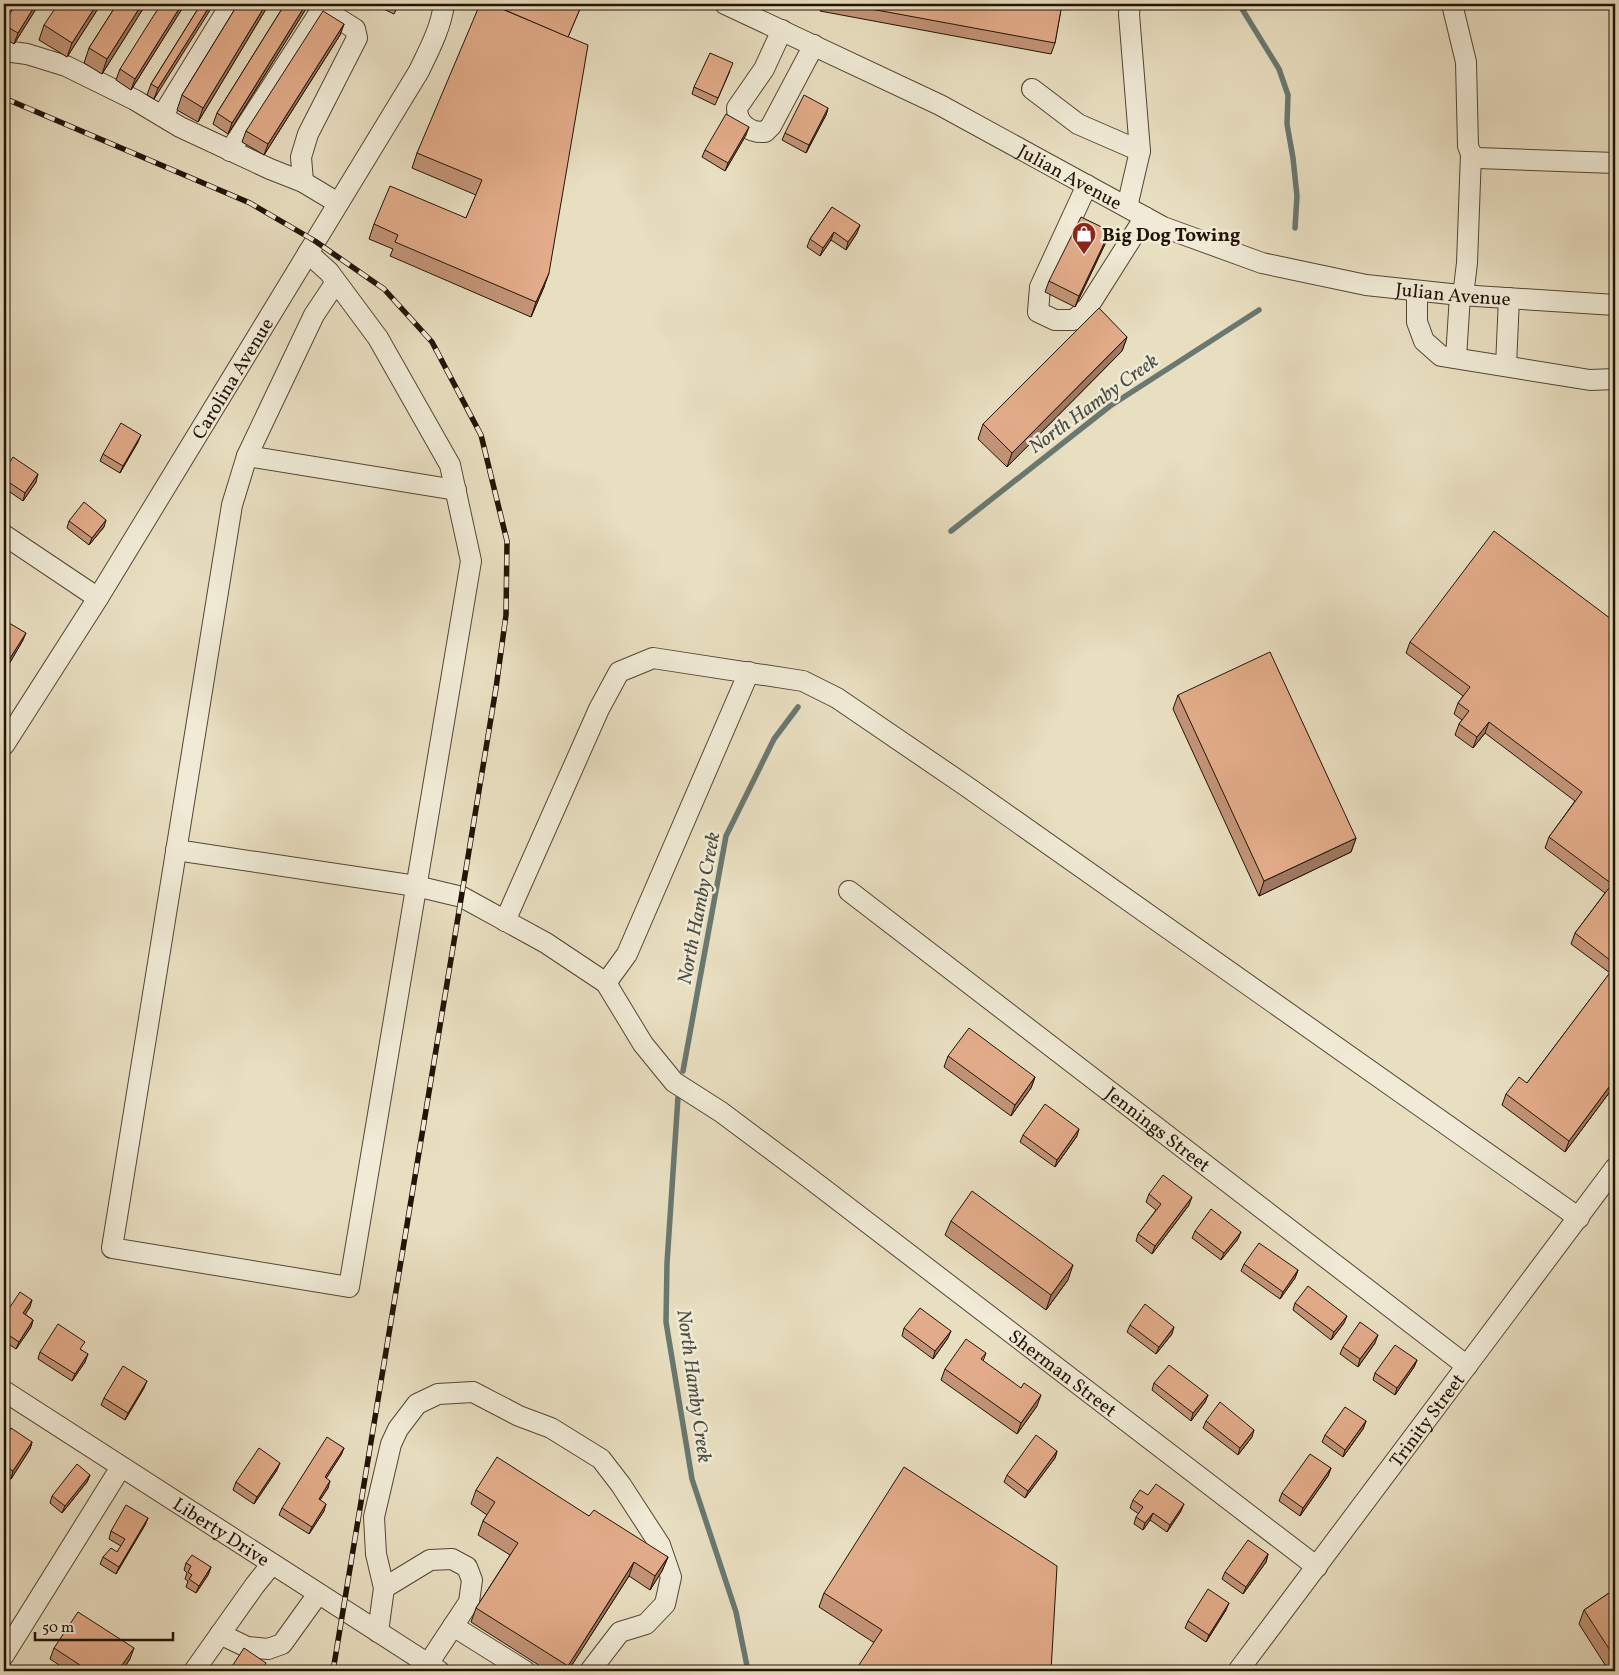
<svg xmlns="http://www.w3.org/2000/svg" width="1619" height="1675" viewBox="0 0 1619 1675" font-family="Vollkorn,serif">
  <style>
    .lines { fill: none; stroke-linecap: round; stroke-linejoin: round }
    .stream { stroke: #697870; stroke-width: 5.5 }
    .minor-casing { stroke: #544633; stroke-width: 22 }
    .minor { stroke: #f0ead6; stroke-width: 20 }
    .rail-casing { stroke: #221404; stroke-width: 5.5 }
    .rail { stroke: #f0ead6; stroke-width: 4; stroke-dasharray: 11; stroke-linecap: butt }
    .wall { fill: #c29376; stroke: #221404 }
    .shaded-wall { fill: #9e7860; stroke: #221404 }
    .building { fill: #e2ab89; stroke: #221404 }
    .labels { text-anchor: middle; stroke-width: 5; stroke-linejoin: round; paint-order: stroke }
    .street-label { font-size: 19px; fill: #221404; stroke: #f0ead6 }
    .poi-label { font-size: 19px; font-weight: bold; fill: #221404; stroke: #f0ead6; text-anchor: start }
    .water-label { font-size: 20px; font-style: italic; fill: #4b4e43; stroke: #f0ead6 }
  </style>
  <rect width="100%" height="100%" fill="#e8dec0"/>
  <filter id="stains"><feTurbulence type="fractalNoise" baseFrequency=".004" numOctaves="4"/><feColorMatrix values="0 0 0 0 .2 0 0 0 0 .09 0 0 0 0 .02 0 0 0 .5 -.17"/></filter>
  <radialGradient id="worn" r=".72"><stop offset=".6" stop-color="#630" stop-opacity="0"/><stop offset="1" stop-color="#630" stop-opacity=".3"/></radialGradient>
  <g class="lines">
    <g class="stream">
      <path d="M1239 4 1279 69 1288 95 1287 124 1293 158 1297 196 1295 228"/>
      <path d="M951 531 1110 406 1259 310"/>
      <path d="M683 1071 726 836 774 739 798 707"/>
      <path d="M678 1097 667 1263 666 1322 692 1479 736 1612 748 1671"/>
    </g>
    <defs>
      <g id="minor">
        <path id="s1" d="M725 4 940 105 1163 227 1262 263 1366 285 1460 295 1615 305"/>
        <path d="M1452 4 1466 62 1468 146 1471 154 1478 158 1615 163"/>
        <path d="M4 18 13 4"/>
        <path d="M782 30 764 69 737 108C737 124 750 133 765 132L771 126 814 45"/>
        <path d="M4 47 12 52 27 54 66 66 135 100 180 127 270 169 303 182 338 203"/>
        <path d="M1032 89 1078 124 1140 151"/>
        <path d="M162 116 231 4"/>
        <path d="M230 151 325 4"/>
        <path d="M303 182 301 157 308 134 357 38 355 29 328 12 326 4"/>
        <path d="M1087 185 1040 287 1038 312 1055 320H1074L1088 307 1145 217"/>
        <path d="M1127 207 1140 151 1129 14 1130 4"/>
        <path d="M308 253 329 272 378 338 450 465 471 561 349 1287 112 1248 232 505 247 456 266 416 314 315 336 282"/>
        <path d="M1417 291V322L1424 341 1441 356 1590 380 1615 379"/>
        <path d="M1463 296 1467 263 1471 154"/>
        <path d="M1456 358 1460 295"/>
        <path d="M1506 366 1509 298"/>
        <path d="M247 456 456 490"/>
        <path d="M4 535 98 598"/>
        <path id="s2" d="M4 745 98 598 419 71C429 50 441 28 444 4"/>
        <path id="s3" d="M176 850 416 886 462 897 546 943 606 983 643 1044 674 1082 721 1112 808 1177 1317 1567"/>
        <path id="s4" d="M849 891 1467 1366"/>
        <path d="M505 921 599 709 619 672 653 658 803 681 837 698 966 786 1579 1218"/>
        <path d="M606 983 627 954 749 672"/>
        <path id="s5" d="M4 1391 439 1671"/>
        <path d="M384 1588 430 1560 452 1559 467 1567 472 1580 469 1602 428 1664"/>
        <path d="M453 1626 525 1671"/>
        <path d="M378 1632 384 1588 376 1554 374 1517 391 1444 398 1429 417 1404 438 1394 473 1392 519 1416 551 1428 601 1459 621 1485 660 1545 671 1577 665 1604 646 1624 620 1632 590 1671"/>
        <path d="M220 1634 247 1647 268 1649 282 1644 318 1594"/>
        <path d="M4 1655 121 1467"/>
        <path d="M194 1671 255 1585 272 1564"/>
        <path id="s6" d="M1238 1671 1615 1168"/>
      </g>
    </defs>
    <use href="#minor" class="minor-casing"/>
    <use href="#minor" class="minor"/>
    <defs>
      <path id="rail" d="M4 98 250 203 315 241 384 289 432 342 481 435 507 541 506 615 496 688 333 1671"/>
    </defs>
    <use href="#rail" class="rail-casing"/>
    <use href="#rail" class="rail"/>
  </g>
  <g class="wall">
    <path d="M16 4H39L14 44 4 38V23Z"/>
    <path d="M101 4 67 57 39 40 44 25Z"/>
    <path d="M117 4H146L102 74 84 63 89 48Z"/>
    <path d="M185 4 131 90 116 80 120 69Z"/>
    <path d="M201 4 154 99 147 95 151 84Z"/>
    <path d="M238 4H269L198 122 177 110 182 95Z"/>
    <path d="M285 4H309L228 134 213 124 217 113Z"/>
    <path d="M373 4H399L394 14Z"/>
    <path d="M582 4 568 37 544 287 531 317 390 256 393 249 369 239 374 224 466 218 476 195 412 168 417 153 505 10Z"/>
    <path d="M822 4H1062L1055 43 1051 54 820 11Z"/>
    <path d="M344 24 340 35 264 155 242 142 246 131Z"/>
    <path d="M730 71 715 105 692 94 694 87Z"/>
    <path d="M828 108 826 115 806 153 782 140 785 133Z"/>
    <path d="M746 135 725 171 702 157 705 150Z"/>
    <path d="M832 207 857 233 846 250 831 240 820 256 807 247 810 239Z"/>
    <path d="M1110 231 1106 242 1075 307 1045 292 1049 281Z"/>
    <path d="M1127 337 1122 351 1007 467 978 439 983 424Z"/>
    <path d="M138 442 120 473 100 461 103 454Z"/>
    <path d="M4 471 36 482 23 501 4 488Z"/>
    <path d="M69 521 104 527 89 545 67 528Z"/>
    <path d="M4 620 23 640 5 671 4 670Z"/>
    <path d="M1615 622V1085L1565 1152 1502 1105 1506 1094 1527 1083 1610 973 1571 944 1575 933 1605 893 1545 848 1549 837 1575 801 1485 733 1473 748 1455 735 1459 724 1462 720 1454 714 1458 703 1463 696 1406 653 1410 642Z"/>
    <path d="M1178 695 1356 838 1351 852 1259 896 1173 709Z"/>
    <path d="M948 1056 1035 1077 1031 1088 1011 1116 944 1067Z"/>
    <path d="M1023 1135 1077 1136 1055 1167 1020 1142Z"/>
    <path d="M1149 1194 1189 1205 1152 1254 1136 1241 1138 1234 1156 1210 1146 1202Z"/>
    <path d="M951 1221 1068 1280 1046 1310 945 1235Z"/>
    <path d="M1195 1231 1238 1239 1221 1260 1192 1238Z"/>
    <path d="M1244 1264 1298 1270 1295 1278 1280 1299 1241 1271Z"/>
    <path d="M4 1303 10 1307H30L25 1314 33 1320 31 1327 16 1349 4 1341Z"/>
    <path d="M1295 1303 1344 1323 1331 1340 1293 1310Z"/>
    <path d="M1130 1325 1172 1334 1156 1354 1127 1332Z"/>
    <path d="M904 1328 948 1338 933 1359 902 1336Z"/>
    <path d="M1375 1343 1358 1367 1340 1354 1343 1347Z"/>
    <path d="M82 1350 85 1362 72 1381 38 1359 40 1352Z"/>
    <path d="M986 1353 983 1361 1037 1406 1017 1434 941 1380 945 1369Z"/>
    <path d="M1417 1360 1414 1367 1395 1395 1373 1380 1375 1373Z"/>
    <path d="M1154 1383 1208 1395 1205 1402 1191 1421 1152 1390Z"/>
    <path d="M144 1388 125 1420 101 1405 104 1398Z"/>
    <path d="M1206 1421 1252 1437 1238 1455 1203 1428Z"/>
    <path d="M1366 1421 1363 1429 1343 1457 1322 1442 1325 1435Z"/>
    <path d="M4 1441 32 1442 30 1449 11 1479 4 1475Z"/>
    <path d="M344 1448 341 1455 326 1478 328 1488 320 1500 324 1511 309 1534 279 1515 282 1508Z"/>
    <path d="M1057 1451 1055 1458 1025 1498 1004 1482 1007 1475Z"/>
    <path d="M1331 1468 1328 1476 1300 1516 1279 1501 1282 1493Z"/>
    <path d="M277 1470 254 1504 233 1490 236 1482Z"/>
    <path d="M90 1475 87 1482 62 1513 50 1503 52 1496Z"/>
    <path d="M476 1490 589 1516 668 1557 662 1571 650 1590 629 1576 568 1671H548L471 1622 476 1608 510 1555 478 1535 483 1521 487 1515 471 1504Z"/>
    <path d="M1148 1495 1181 1511 1167 1532 1150 1520 1143 1530 1134 1524 1136 1517 1139 1514 1130 1508 1133 1500Z"/>
    <path d="M148 1518 145 1525 116 1574 100 1564 103 1557 117 1552 121 1546 109 1539 111 1531Z"/>
    <path d="M1268 1554 1266 1562 1243 1594 1222 1579 1225 1572Z"/>
    <path d="M186 1563 211 1567 208 1575 196 1593 186 1587 188 1581 185 1579 187 1573 184 1570Z"/>
    <path d="M1615 1589V1671H1609L1579 1624 1584 1610Z"/>
    <path d="M824 1593 1051 1671 873 1642 819 1607Z"/>
    <path d="M1226 1610 1206 1642 1185 1628 1188 1621Z"/>
    <path d="M54 1648 130 1659 122 1671H68L50 1659Z"/>
  </g>
  <g class="shaded-wall">
    <path d="M36 4H39L14 44 18 33Z"/>
    <path d="M97 4H101L67 57 72 43Z"/>
    <path d="M142 4H146L102 74 107 59Z"/>
    <path d="M182 4H185L131 90 135 79Z"/>
    <path d="M211 4H214L154 99 158 88Z"/>
    <path d="M266 4H269L198 122 203 108Z"/>
    <path d="M306 4H309L228 134 232 123Z"/>
    <path d="M344 24 340 35 264 155 268 144Z"/>
    <path d="M828 108 826 115 806 153 809 145Z"/>
    <path d="M749 127 746 135 725 171 728 163Z"/>
    <path d="M860 225 857 233 846 250 848 242Z"/>
    <path d="M1110 231 1106 242 1075 307 1079 296Z"/>
    <path d="M834 232 831 240 820 256 823 248Z"/>
    <path d="M549 273 544 287 531 317 536 302Z"/>
    <path d="M1127 337 1122 351 1007 467 1012 453Z"/>
    <path d="M141 435 138 442 120 473 123 466Z"/>
    <path d="M38 474 36 482 23 501 25 493Z"/>
    <path d="M106 520 104 527 89 545 92 538Z"/>
    <path d="M26 633 23 640 5 671 7 663Z"/>
    <path d="M1489 722 1485 733 1473 748 1477 737Z"/>
    <path d="M1356 838 1351 852 1259 896 1264 881Z"/>
    <path d="M1035 1077 1031 1088 1011 1116 1015 1105Z"/>
    <path d="M1615 1079V1085L1565 1152 1569 1141Z"/>
    <path d="M1079 1129 1077 1136 1055 1167 1057 1160Z"/>
    <path d="M1192 1197 1189 1205 1152 1254 1155 1246Z"/>
    <path d="M1241 1232 1238 1239 1221 1260 1224 1253Z"/>
    <path d="M1073 1265 1068 1280 1046 1310 1051 1295Z"/>
    <path d="M1298 1270 1295 1278 1280 1299 1283 1292Z"/>
    <path d="M32 1300 30 1307 21 1321 23 1313Z"/>
    <path d="M1347 1316 1344 1323 1331 1340 1334 1332Z"/>
    <path d="M33 1320 31 1327 16 1349 19 1342Z"/>
    <path d="M1174 1327 1172 1334 1156 1354 1159 1347Z"/>
    <path d="M951 1331 948 1338 933 1359 935 1351Z"/>
    <path d="M1378 1335 1375 1343 1358 1367 1360 1359Z"/>
    <path d="M88 1354 85 1362 72 1381 75 1374Z"/>
    <path d="M1417 1360 1414 1367 1395 1395 1397 1388Z"/>
    <path d="M147 1381 144 1388 125 1420 128 1413Z"/>
    <path d="M1041 1395 1037 1406 1017 1434 1021 1423Z"/>
    <path d="M1208 1395 1205 1402 1191 1421 1193 1413Z"/>
    <path d="M1366 1421 1363 1429 1343 1457 1345 1450Z"/>
    <path d="M1254 1430 1252 1437 1238 1455 1240 1448Z"/>
    <path d="M32 1442 30 1449 11 1479 13 1471Z"/>
    <path d="M344 1448 341 1455 322 1485 325 1477Z"/>
    <path d="M1057 1451 1055 1458 1025 1498 1028 1491Z"/>
    <path d="M280 1463 277 1470 254 1504 257 1497Z"/>
    <path d="M1331 1468 1328 1476 1300 1516 1303 1508Z"/>
    <path d="M90 1475 87 1482 62 1513 65 1506Z"/>
    <path d="M330 1481 328 1488 316 1506 319 1499Z"/>
    <path d="M326 1504 324 1511 309 1534 312 1527Z"/>
    <path d="M1184 1504 1181 1511 1167 1532 1170 1525Z"/>
    <path d="M1153 1513 1150 1520 1143 1530 1145 1523Z"/>
    <path d="M148 1518 145 1525 116 1574 119 1567Z"/>
    <path d="M1268 1554 1266 1562 1243 1594 1246 1587Z"/>
    <path d="M668 1557 662 1571 650 1590 655 1576Z"/>
    <path d="M634 1562 629 1576 568 1671H566L568 1666Z"/>
    <path d="M211 1567 208 1575 196 1593 199 1586Z"/>
    <path d="M1229 1603 1226 1610 1206 1642 1209 1635Z"/>
    <path d="M134 1648 130 1659 122 1671H118Z"/>
  </g>
  <g class="building">
    <path d="M16 4H36L18 33 4 25V23Z"/>
    <path d="M58 4H97L72 43 44 25Z"/>
    <path d="M117 4H142L107 59 89 48Z"/>
    <path d="M161 4H182L135 79 120 69Z"/>
    <path d="M201 4H211L158 88 151 84Z"/>
    <path d="M238 4H266L203 108 182 95Z"/>
    <path d="M285 4H306L232 123 217 113Z"/>
    <path d="M480 4H490L588 45 549 273 536 302 395 242 398 235 374 224 390 186 466 218 482 180 417 153Z"/>
    <path d="M508 4H582L568 37 505 10Z"/>
    <path d="M844 4H1062L1055 43Z"/>
    <path d="M323 11 344 24 268 144 246 131Z"/>
    <path d="M710 53 733 63 718 98 694 87Z"/>
    <path d="M804 95 828 108 809 145 785 133Z"/>
    <path d="M726 114 749 127 728 163 705 150Z"/>
    <path d="M832 207 860 225 848 242 834 232 823 248 810 239Z"/>
    <path d="M1081 217 1110 231 1079 296 1049 281Z"/>
    <path d="M1099 308 1127 337 1012 453 983 424Z"/>
    <path d="M121 423 141 435 123 466 103 454Z"/>
    <path d="M13 457 38 474 25 493 4 479V471Z"/>
    <path d="M84 502 106 520 92 538 69 521Z"/>
    <path d="M1494 531 1615 622V964L1575 933 1612 884 1549 837 1582 792 1489 722 1477 737 1459 724 1469 711 1458 703 1470 687 1410 642Z"/>
    <path d="M4 620 26 633 7 663 4 661Z"/>
    <path d="M1270 652 1356 838 1264 881 1178 695Z"/>
    <path d="M1615 966V1079L1569 1141 1506 1094 1519 1077 1527 1083Z"/>
    <path d="M969 1028 1035 1077 1015 1105 948 1056Z"/>
    <path d="M1045 1104 1079 1129 1057 1160 1023 1135Z"/>
    <path d="M1163 1175 1192 1197 1155 1246 1138 1234 1161 1204 1149 1194Z"/>
    <path d="M972 1191 1073 1265 1051 1295 951 1221Z"/>
    <path d="M1211 1209 1241 1232 1224 1253 1195 1231Z"/>
    <path d="M1259 1243 1298 1270 1283 1292 1244 1264Z"/>
    <path d="M1308 1286 1347 1316 1334 1332 1295 1303Z"/>
    <path d="M20 1292 32 1300 23 1313 33 1320 19 1342 4 1332V1303L10 1307Z"/>
    <path d="M1145 1304 1174 1327 1159 1347 1130 1325Z"/>
    <path d="M920 1308 951 1331 935 1351 904 1328Z"/>
    <path d="M1360 1322 1378 1335 1360 1359 1343 1347Z"/>
    <path d="M58 1324 85 1342 80 1349 88 1354 75 1374 40 1352Z"/>
    <path d="M966 1339 986 1353 981 1359 1021 1388 1024 1383 1041 1395 1021 1423 945 1369Z"/>
    <path d="M1395 1345 1417 1360 1397 1388 1375 1373Z"/>
    <path d="M1169 1365 1208 1395 1193 1413 1154 1383Z"/>
    <path d="M123 1366 147 1381 128 1413 104 1398Z"/>
    <path d="M1220 1402 1254 1430 1240 1448 1206 1421Z"/>
    <path d="M1345 1407 1366 1421 1345 1450 1325 1435Z"/>
    <path d="M11 1428 32 1442 13 1471 4 1465V1441Z"/>
    <path d="M1036 1435 1057 1451 1028 1491 1007 1475Z"/>
    <path d="M327 1437 344 1448 325 1477 330 1481 319 1499 326 1504 312 1527 282 1508Z"/>
    <path d="M259 1448 280 1463 257 1497 236 1482Z"/>
    <path d="M1310 1454 1331 1468 1303 1508 1282 1493Z"/>
    <path d="M497 1457 589 1516 594 1510 668 1557 655 1576 634 1562 568 1666 476 1608 518 1543 483 1521 495 1502 476 1490Z"/>
    <path d="M77 1464 90 1475 65 1506 52 1496Z"/>
    <path d="M904 1467 1057 1566 1051 1671H855L882 1630 824 1593Z"/>
    <path d="M1156 1484 1184 1504 1170 1525 1153 1513 1145 1523 1136 1517 1143 1507 1133 1500 1140 1490 1148 1495Z"/>
    <path d="M126 1505 148 1518 119 1567 103 1557 111 1548 117 1552 125 1539 111 1531Z"/>
    <path d="M1248 1540 1268 1554 1246 1587 1225 1572Z"/>
    <path d="M192 1555 211 1567 199 1586 189 1579 192 1575 188 1572 191 1566 186 1563Z"/>
    <path d="M1208 1589 1229 1603 1209 1635 1188 1621Z"/>
    <path d="M1615 1589V1658L1584 1610Z"/>
    <path d="M78 1612 134 1648 118 1671H89L54 1648Z"/>
    <path d="M244 1648 266 1663 261 1671H229Z"/>
  </g>
  <defs>
    <symbol id="shop-pin" viewBox="-11 -11 22 30"><path d="M0 17L-7.5 6A9.5 9.5 0 1 1 7.5 6Z" fill="#8f2418" stroke="#f0ead6"/><path d="M-5-2.5h2.3a2.7 3.5 0 0 1 5.4 0H5L5.5 6h-11ZM-1.5-2.5h3a1.5 2.3 0 0 0-3 0Z" fill="#fff"/></symbol>
  </defs>
  <g fill-rule="evenodd">
    <use href="#shop-pin" x="1070" y="220" width="28" height="38"/>
  </g>
  <g class="labels">
    <g class="street-label">
      <text dy="7" stroke="none"><textPath href="#s1" startOffset="386">Julian Avenue</textPath></text>
      <text dy="7" stroke="none"><textPath href="#s1" startOffset="791">Julian Avenue</textPath></text>
      <text dy="7" stroke="none"><textPath href="#s2" startOffset="432">Carolina Avenue</textPath></text>
      <text dy="7" stroke="none"><textPath href="#s4" startOffset="390">Jennings Street</textPath></text>
      <text dy="7" stroke="none"><textPath href="#s3" startOffset="1064">Sherman Street</textPath></text>
      <text dy="7" stroke="none"><textPath href="#s6" startOffset="314">Trinity Street</textPath></text>
      <text dy="7" stroke="none"><textPath href="#s5" startOffset="259">Liberty Drive</textPath></text>
    </g>
    <g class="poi-label">
      <text x="1102" y="241">Big Dog Towing</text>
    </g>
    <g class="water-label">
      <text transform="translate(1093 403) rotate(-36)" y="7">North Hamby Creek</text>
      <text transform="translate(698 908) rotate(-79)" y="7">North Hamby Creek</text>
      <text transform="translate(695 1386) rotate(82)" y="7">North Hamby Creek</text>
    </g>
  </g>
  <rect width="1619" height="1675" fill="none" stroke="#e8dec0" stroke-width="20"/>
  <rect x="5" y="5" width="1609" height="1665" fill="none" stroke="#221404" stroke-width="2.5"/>
  <rect x="10" y="10" width="1599" height="1655" fill="none" stroke="#221404"/>
  <path d="M35 1632v8h138v-8" fill="none" stroke="#221404" stroke-width="2.5"/>
  <text x="42" y="1632" font-size="15" fill="#221404" stroke="#f0ead6" stroke-width="4" paint-order="stroke">50 m</text>
  <rect width="100%" height="100%" filter="url(#stains)"/>
  <rect width="100%" height="100%" fill="url(#worn)"/>
</svg>
